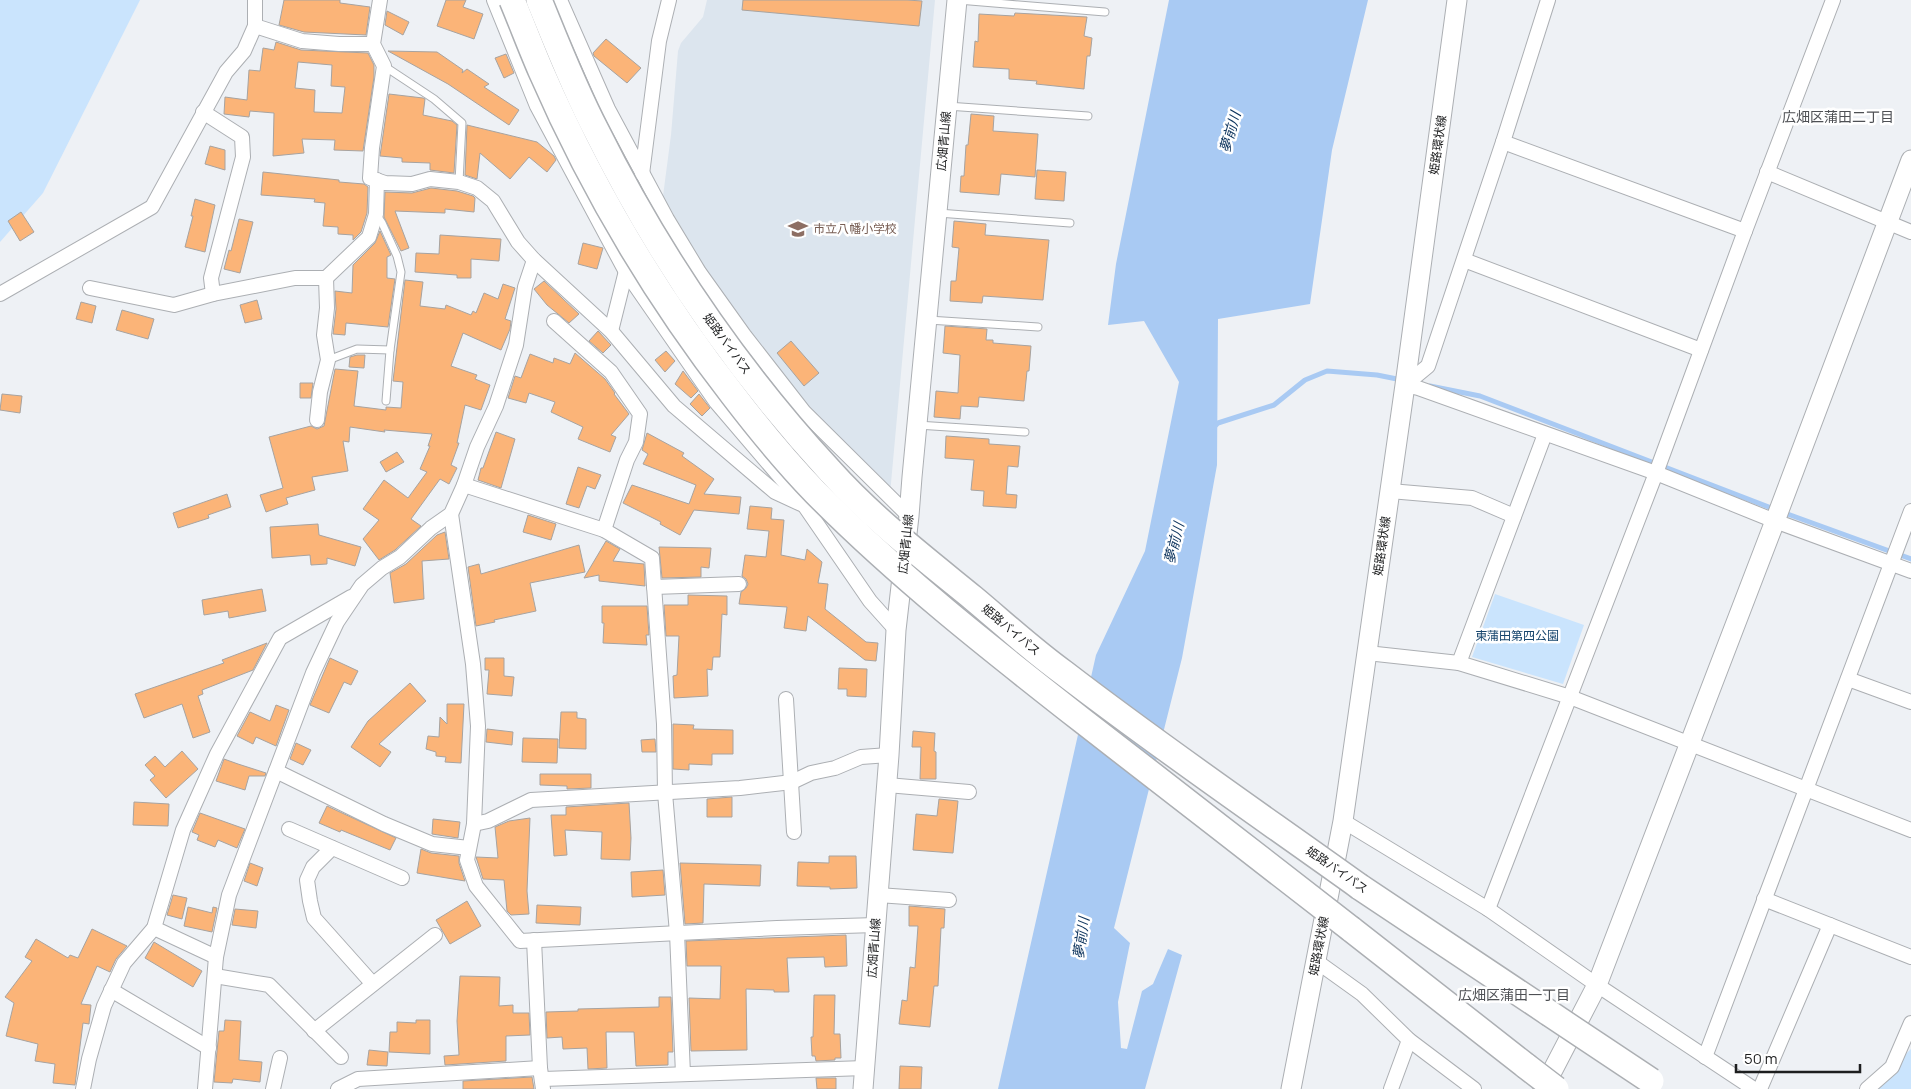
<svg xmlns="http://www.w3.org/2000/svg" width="1911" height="1089" viewBox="0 0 1911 1089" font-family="Manrope,'Noto Sans JP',sans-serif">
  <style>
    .built { fill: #dce5ee }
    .green { fill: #cae4fd }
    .water { fill: #a9caf3 }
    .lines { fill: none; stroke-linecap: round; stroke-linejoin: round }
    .stream { stroke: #a9caf3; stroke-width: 5 }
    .building { fill: #fbb478; stroke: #a7a3a0; fill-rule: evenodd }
    .lane-casing { stroke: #acafb3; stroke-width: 9 }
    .street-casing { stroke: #acafb3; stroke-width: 16 }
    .secondary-casing { stroke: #acafb3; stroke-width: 21 }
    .highway-casing { stroke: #acafb3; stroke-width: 28 }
    .lane { stroke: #fff; stroke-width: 7 }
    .street { stroke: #fff; stroke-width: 14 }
    .secondary { stroke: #fff; stroke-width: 19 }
    .highway { stroke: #fff; stroke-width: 25 }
    .highway-bridge-casing { stroke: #acafb3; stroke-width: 28; stroke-linecap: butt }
    .highway-bridge { stroke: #fff; stroke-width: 25 }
    .labels { text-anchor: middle; stroke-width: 5; stroke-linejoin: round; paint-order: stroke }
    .street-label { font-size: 12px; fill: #1d1e1f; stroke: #fff }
    .education-label { font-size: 12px; fill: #785e54; stroke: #fff; text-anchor: start }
    .park-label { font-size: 12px; fill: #15446c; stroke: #fff }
    .neighbourhood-label { font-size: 14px; fill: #4e5054; stroke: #fff }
    .water-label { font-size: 14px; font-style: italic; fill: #0b325c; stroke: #fff }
  </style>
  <rect width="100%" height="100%" fill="#eef1f5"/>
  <path class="built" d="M707 0H935L890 494 814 415 758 343 701 262 663 196 671 135 678 51 681 43 703 17Z"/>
  <g class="green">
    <path d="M0 0H140L43 193 0 242Z"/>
    <path d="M1495 594 1584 625 1563 684 1472 657Z"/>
    <path d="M1911 1049V1089H1869Z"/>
  </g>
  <path class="water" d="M1169 0H1368L1332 150 1310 304 1218 319 1217 465 1182 658 1114 928 1130 943 1118 1002 1121 1048 1127 1049 1142 991 1153 984 1168 949 1182 955 1145 1089H998L1096 655 1145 551 1179 382 1144 321 1108 325 1116 264Z"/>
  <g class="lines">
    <g class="stream">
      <path d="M1430 386 1480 396 1774 509"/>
      <path d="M1214 427 1218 423 1274 405 1305 380 1327 371 1377 375 1402 380"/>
      <path d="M1782 512 1911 559"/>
    </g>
  </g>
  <g class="building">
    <path d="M284 0H340V3L370 7 366 35 304 32 279 25Z"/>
    <path d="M446 0H466L463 7 483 14 474 39 437 26Z"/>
    <path d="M743 0H907L922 1 919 26 742 10Z"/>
    <path d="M387 11 409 22 403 35 385 25Z"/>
    <path d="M1015 13 1087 17 1084 36 1092 38 1090 56H1087L1084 89 1036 84 1037 81 1009 79V69L973 67 975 41 978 42 979 14 1014 16Z"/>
    <path d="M606 39 641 68 627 83 594 56 593 53Z"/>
    <path d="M276 42 301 50 368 53 374 65V77L363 151 334 150 335 140 302 139 304 153 273 156 274 113 250 111 249 117 224 114 225 97 247 100 249 70 260 71 263 48 274 50ZM298 62 332 65 331 86 345 87 342 113 314 112 315 90 295 88Z"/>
    <path d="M388 51 437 52 463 70 462 73 467 69 489 84 484 87 519 110 509 125 448 84Z"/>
    <path d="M506 54 514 73 504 78 495 58Z"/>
    <path d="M389 94 423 98 425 99 423 115 452 121 457 125 454 173 430 170V163L402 162V158L380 156Z"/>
    <path d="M971 114 994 116 993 131 1038 134 1035 177 1001 174 999 195 960 192 961 176H964L966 145H968Z"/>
    <path d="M467 125 537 142 554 156 556 160 547 172 529 157 510 179 480 153 477 179 465 175Z"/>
    <path d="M210 146 225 150V170L205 164Z"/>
    <path d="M1037 170 1066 172 1064 201 1035 199Z"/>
    <path d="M263 172 339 180V182L364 184 368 187 367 213 361 232 353 240V235L338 234V227L323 226 325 203 314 202 315 199 261 195Z"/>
    <path d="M431 188 457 191 473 196 475 198 474 212 445 209V213L395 211 409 248 401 251 384 217 385 192 412 193Z"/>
    <path d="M195 199 215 205 205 252 185 247 193 216H191Z"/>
    <path d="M21 212 34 232 20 241 8 221Z"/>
    <path d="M239 219 253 222 240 273 224 269 229 250 231 251Z"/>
    <path d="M954 221 986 224 985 235 1049 240 1043 300 983 296 982 303 950 301 951 281H956L959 248 952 247Z"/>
    <path d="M380 231 391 255 387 257V278L395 279 388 327 346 323 345 335 333 334 336 309 335 291 352 293 353 265 375 243Z"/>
    <path d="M440 235 501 239 499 261 471 259V278H457V275L415 272 416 253 439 254Z"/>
    <path d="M583 243 603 248 597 269 578 264Z"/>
    <path d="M405 280 423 282 420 306 445 309 446 305 471 315 473 311 476 313 484 293 498 299 503 284 515 288 505 319 511 321 510 329 501 350 463 333 451 366 477 375 475 379 490 385 481 410 465 405 457 443H459L451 465 457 468 449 484 440 479 411 519 421 526 395 550 379 560 363 539 379 520 363 509 384 480 408 498 427 472 420 469 430 446H428L432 434 384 430 385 432 350 427 349 442 343 441 348 471 312 477 315 490 286 498 288 504 266 512 260 495 283 488 269 437 311 426 317 429 324 426 335 369 358 371 354 406 386 410V407L401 408 403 382 393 381Z"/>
    <path d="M544 281 579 314 569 323 547 305 534 289Z"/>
    <path d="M257 300 262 319 245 323 240 305Z"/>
    <path d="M81 302 96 306 92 323 76 319Z"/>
    <path d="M122 310 154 319 148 339 116 330Z"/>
    <path d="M945 326 987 329 986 340H993V343L1031 346 1029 371H1027L1024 401 979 397 978 407 961 406 960 419 934 417 936 391 958 393 960 355 943 353Z"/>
    <path d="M598 331 611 345 603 353 589 341Z"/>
    <path d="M791 341 819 373 804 386 777 353Z"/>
    <path d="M666 351 675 361 665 372 655 360Z"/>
    <path d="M575 353 605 379 615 393 614 394 629 414 611 435 616 437 610 452 578 439 583 427 551 412 555 402 529 393 526 403 508 398 515 376 521 378 530 354 553 363 554 358 570 364Z"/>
    <path d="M357 355H365L364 368 349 367 350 357Z"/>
    <path d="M683 371 698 391 691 398 675 384Z"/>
    <path d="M300 383H313L311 398H300Z"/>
    <path d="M2 394 22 396 20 413 0 410Z"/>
    <path d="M699 394 710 408 702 416 690 404Z"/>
    <path d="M496 432 515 439 501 488 478 480 481 468H483Z"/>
    <path d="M647 433 684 453 682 456 714 479 704 494 741 497 739 514 694 510 680 535 660 524 661 522 623 503 632 485 689 504 696 485 643 464 648 454 642 450Z"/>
    <path d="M946 436 989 439V444L1020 446 1018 467 1008 466 1006 494 1017 495 1016 508 983 506 984 491 971 490 974 460 945 458Z"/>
    <path d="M397 452 404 462 386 472 380 462Z"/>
    <path d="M578 467 601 475 595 489 587 486 579 508 566 504Z"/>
    <path d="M227 494 231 507 208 515 209 518 178 528 173 513Z"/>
    <path d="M750 506 772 508 771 519 784 520 781 555 805 560 807 549 822 562 818 583 828 584 825 609 866 642 878 643 876 661 865 660 808 616 806 631 784 628 787 607 739 604 741 592 746 588 748 584 746 579 742 576 745 555 766 557 769 531 747 529Z"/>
    <path d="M528 515 556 524 551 540 523 532Z"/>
    <path d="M318 524 319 535 361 547 355 566 327 558V564L311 565 310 555 272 558 270 527Z"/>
    <path d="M445 532 449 559 422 561 424 599 394 603 390 573 406 564 437 535Z"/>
    <path d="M606 541 620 549 613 561 644 564 645 586 599 581V575L584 578Z"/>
    <path d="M579 545 585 572 530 583 536 611 494 620 495 622 476 626 468 567 479 564 481 574Z"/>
    <path d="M659 547 711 548 709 568 701 567V577L662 578Z"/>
    <path d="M262 589 266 611 229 618 228 611 204 615 202 600Z"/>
    <path d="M688 595 727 596V615L722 614 720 657H713L712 670 707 669 708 696 674 698 673 676 677 675 679 636H666L664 605H688Z"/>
    <path d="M602 606H647L649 635H646L647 645 603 643 604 623H602Z"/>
    <path d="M267 643 253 670 202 690 203 694 198 696 210 732 193 738 182 704 144 718 135 694 224 663 222 660Z"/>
    <path d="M330 658 358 671 351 685 344 682 329 713 310 705Z"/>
    <path d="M485 658H504V676L514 677 512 696 487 694 489 670H485Z"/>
    <path d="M839 668 867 669 866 697 847 696V689H838Z"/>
    <path d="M410 683 426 701 379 744 391 752 380 767 351 747 368 721Z"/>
    <path d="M447 704H464L461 763 445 762 446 757 436 756V752L426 749 428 736 439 737 440 717 447 724Z"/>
    <path d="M276 705 289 710 276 746 256 737 253 744 237 736 250 712 270 721Z"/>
    <path d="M561 712H577V718L586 719V749L559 748Z"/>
    <path d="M673 724 694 725 693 729 733 730V754H712V765L689 764V770L673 769Z"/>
    <path d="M487 729 513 732 512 745 486 742Z"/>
    <path d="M913 731 935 733 934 751 936 752V779H920L921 747H912Z"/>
    <path d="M523 738 558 739 557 763 522 762Z"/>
    <path d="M655 739 656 752H642L641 740Z"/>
    <path d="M296 743 311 750 303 765 290 759Z"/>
    <path d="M182 751 198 769 166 798 150 780 155 776 145 765 155 756 165 767Z"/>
    <path d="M224 759 238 764 266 773 265 776H249L245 790 216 781Z"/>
    <path d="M540 774H591V788L567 789V786L540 785Z"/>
    <path d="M732 797V817H707V799Z"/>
    <path d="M939 799 958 801 953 853 913 850 916 814 937 816Z"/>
    <path d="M134 802 169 804 168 826 133 825Z"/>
    <path d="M629 803 631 838 630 860 601 859 602 832 565 830 567 855 554 856 551 815H566V807Z"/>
    <path d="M327 806 396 838 390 850 341 830 340 832 319 823Z"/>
    <path d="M200 813 245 829 237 848 218 840 215 847 197 840 199 835 192 832Z"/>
    <path d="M530 818 527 891 529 914 511 915 507 911 504 880 483 879 476 857 498 858 495 827 509 821Z"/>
    <path d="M433 819 460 822 458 838 432 834Z"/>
    <path d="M421 849 431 853 459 856V863L465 881 417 873Z"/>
    <path d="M829 856H856L857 888 830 889V887L797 886 798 862 829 863Z"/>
    <path d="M250 863 263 868 257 886 244 881Z"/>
    <path d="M680 863 761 865 760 886 704 884 703 923 685 924Z"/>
    <path d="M663 870 665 895 632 897 631 872Z"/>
    <path d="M173 895 187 898 182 919 167 915Z"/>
    <path d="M467 901 481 926 450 944 436 920Z"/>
    <path d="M537 905 581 907 580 925 536 923Z"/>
    <path d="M909 906 945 909 944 928H941L938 986H934L930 1027 899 1024 902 1000 907 1001 910 967 915 968 918 926H909Z"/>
    <path d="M188 907 212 913 213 907 217 908 212 932 184 926Z"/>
    <path d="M235 909 258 911 256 928 232 925Z"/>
    <path d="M92 929 127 946 116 959 110 972 97 966 81 1004 91 1005 89 1024 83 1023 75 1085 53 1083 55 1064 35 1061 38 1044 6 1036 14 1003 5 997 32 961 25 957 36 939 68 958 70 955 78 958Z"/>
    <path d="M846 935 847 966 825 967 824 957 787 958 789 992H774V990L746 989 747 1050 691 1051 689 998 720 999 721 966H687L686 941Z"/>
    <path d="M154 942 202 971 193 987 145 958Z"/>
    <path d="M460 976 500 977 499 1006 513 1005V1013H529L530 1035 506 1036V1061L445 1065 444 1056 459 1055 457 1021Z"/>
    <path d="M814 995H835L834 1034H840L841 1058H835V1060L816 1061 815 1056H812L811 1037H813Z"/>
    <path d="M659 997H671L673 1052H668V1065L636 1066 634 1032H606L607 1068 588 1069 587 1048 563 1049 562 1037 547 1038 546 1012 578 1011V1009L659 1007Z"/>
    <path d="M225 1020 241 1021 239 1060 262 1062 260 1082 233 1079 232 1083 214 1082 219 1031H224Z"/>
    <path d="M416 1020H430V1054L389 1052 390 1032H397V1022L416 1023Z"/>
    <path d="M369 1050 388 1052 387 1066 367 1065Z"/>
    <path d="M900 1066 922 1067 921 1089H899Z"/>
    <path d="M532 1077 534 1089H463V1081Z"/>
    <path d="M816 1078H836V1089H817Z"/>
  </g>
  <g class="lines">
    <defs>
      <g id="lane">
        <path d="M958 0 1105 12"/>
        <path d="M384 66 434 99 462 123 459 182"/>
        <path d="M947 106 1088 116"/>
        <path d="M938 213 1070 223"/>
        <path d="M376 214 382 223 397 256 401 272 390 350 386 401"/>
        <path d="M928 320 1038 327"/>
        <path d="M328 360 357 349 390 350"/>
        <path d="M917 425 1025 432"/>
      </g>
      <g id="street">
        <path d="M380 0 373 44 384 66 372 148 370 178 385 183 412 184 430 179 459 182 477 188 493 201 518 242 534 260 611 331 674 406 775 492 801 504"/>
        <path d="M494 0 537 106 626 272 716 402 804 505 870 601 896 630"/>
        <path d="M560 0 608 109 667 219 699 272 744 335 804 412 909 516"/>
        <path d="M255 26 302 41 339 44H373"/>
        <path d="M203 112 242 137 243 157 211 278 213 294"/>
        <path d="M1503 142 1745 231"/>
        <path d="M1767 172 1911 232"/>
        <path d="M642 174 659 41 669 0"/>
        <path d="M1464 260 1701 350"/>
        <path d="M90 288 174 305 213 294 295 278H326L369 237 376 214 377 180"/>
        <path d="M0 294 152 207 226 72 244 51 255 26V0"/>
        <path d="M554 321 611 372 640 414 636 442 627 460 604 530"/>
        <path d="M611 331 627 267"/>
        <path d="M1405 385 1418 388 1656 473 1775 521 1911 571"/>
        <path d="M1405 385 1428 366 1503 142 1548 0"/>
        <path d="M317 420 320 392 328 360 324 335 327 308 326 278"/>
        <path d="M464 485 604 530 652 558 664 724 665 793 677 933 683 1074"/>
        <path d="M1390 491 1472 498 1514 516"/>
        <path d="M451 514 473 664 478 726 474 824 467 860 476 886 520 941 777 928 876 925"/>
        <path d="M654 587 739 584"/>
        <path d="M1367 653 1459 663 1570 697 1911 830"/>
        <path d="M1459 663 1545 434"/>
        <path d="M1848 679 1911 702"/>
        <path d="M786 699 794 832"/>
        <path d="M276 771 384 824 432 844 469 848"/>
        <path d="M887 785 969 792"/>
        <path d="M1343 821 1488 909 1597 985 1754 1089"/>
        <path d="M474 824 488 821 531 800 740 788 792 782 811 773 835 768 861 757 889 755"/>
        <path d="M289 829 402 878"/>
        <path d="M332 848 313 867 307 880 310 901 314 918 372 983"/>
        <path d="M878 895 949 900"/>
        <path d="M1764 899 1911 957"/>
        <path d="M1488 909 1656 473 1745 231 1833 0"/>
        <path d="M154 928 216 957"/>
        <path d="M534 940 540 1068 543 1089"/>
        <path d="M1316 961 1362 994 1409 1040 1474 1089"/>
        <path d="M215 976 269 985 341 1057"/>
        <path d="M111 990 209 1048"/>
        <path d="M314 1031 435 935"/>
        <path d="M1705 1057 1911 511"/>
        <path d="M543 1079 865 1068"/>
        <path d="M83 1089 89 1059 104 1006 124 963 154 928 183 830 217 754 280 638 351 597"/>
        <path d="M205 1089 216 957 229 895 313 673 337 622 362 585 382 568 400 557 431 528 451 514 464 485 477 447 496 406 516 345 525 287 534 260"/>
        <path d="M273 1089 280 1058"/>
        <path d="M338 1089 358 1079 540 1068"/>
        <path d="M1391 1089 1409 1040"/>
        <path d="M1760 1089 1830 925"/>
        <path d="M1867 1089 1892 1067 1911 1023"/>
      </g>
      <g id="secondary">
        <path d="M863 1089 889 755 896 630 909 516 912 477 957 0"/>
        <path d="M1291 1089 1343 821 1405 385 1457 0"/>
        <path d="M1543 1089 1597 985 1775 521 1911 160"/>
      </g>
      <g id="highway">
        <path d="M1360 887 1549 1013"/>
        <path d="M1351 929 1526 1066"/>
      </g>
    </defs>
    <use href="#lane" class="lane-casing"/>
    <use href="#street" class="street-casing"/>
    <use href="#secondary" class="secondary-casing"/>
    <use href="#highway" class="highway-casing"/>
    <use href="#lane" class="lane"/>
    <use href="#street" class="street"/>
    <use href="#secondary" class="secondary"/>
    <use href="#highway" class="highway"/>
    <defs>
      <g id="highway-bridge">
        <path d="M512 0C522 24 531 48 541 71 591 186 656 296 733 395 759 429 786 462 816 493 898 576 991 649 1083 721 1172 790 1262 860 1351 929"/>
        <path d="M539 0C557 44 574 88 596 130 657 253 737 370 830 471 872 518 924 558 973 598 1003 623 1032 650 1064 673 1160 747 1261 816 1360 887"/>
        <path d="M1549 1013 1651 1081"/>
        <path d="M1526 1066 1556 1089"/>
      </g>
    </defs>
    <use href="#highway-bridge" class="highway-bridge-casing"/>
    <use href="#highway-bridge" class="highway-bridge"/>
  </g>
  <defs>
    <symbol id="school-bare" viewBox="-9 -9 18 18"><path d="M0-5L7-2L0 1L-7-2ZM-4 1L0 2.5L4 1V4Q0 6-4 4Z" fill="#8d6e63" stroke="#fff" stroke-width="2.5" paint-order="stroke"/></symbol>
  </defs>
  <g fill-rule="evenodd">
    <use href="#school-bare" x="784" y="215" width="28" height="28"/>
  </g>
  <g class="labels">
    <g class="street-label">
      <text transform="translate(944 141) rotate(-85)" y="4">広畑青山線</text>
      <text transform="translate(1438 145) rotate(-82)" y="4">姫路環状線</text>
      <text transform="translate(727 344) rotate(54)" y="4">姫路バイパス</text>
      <text transform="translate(906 544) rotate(-84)" y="4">広畑青山線</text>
      <text transform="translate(1382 546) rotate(-82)" y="4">姫路環状線</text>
      <text transform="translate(1011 630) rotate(40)" y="4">姫路バイパス</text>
      <text transform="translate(1337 870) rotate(35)" y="4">姫路バイパス</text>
      <text transform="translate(1319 946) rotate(-79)" y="4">姫路環状線</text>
      <text transform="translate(874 948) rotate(-86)" y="4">広畑青山線</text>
    </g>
    <g class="education-label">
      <text x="813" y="233">市立八幡小学校</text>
    </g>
    <g class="park-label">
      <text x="1517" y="640">東蒲田第四公園</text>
    </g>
    <g class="neighbourhood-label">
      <text x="1838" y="122">広畑区蒲田二丁目</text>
      <text x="1514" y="1000">広畑区蒲田一丁目</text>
    </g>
    <g class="water-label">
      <text transform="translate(1230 132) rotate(-74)" y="5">夢前川</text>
      <text transform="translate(1174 543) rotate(-76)" y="5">夢前川</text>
      <text transform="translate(1081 938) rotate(-82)" y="5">夢前川</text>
    </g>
  </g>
  <path d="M1736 1064v8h124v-8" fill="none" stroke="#1d1e1f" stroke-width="2.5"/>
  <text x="1744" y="1064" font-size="15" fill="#1d1e1f" stroke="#ffffff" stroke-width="4" paint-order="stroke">50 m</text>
</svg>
